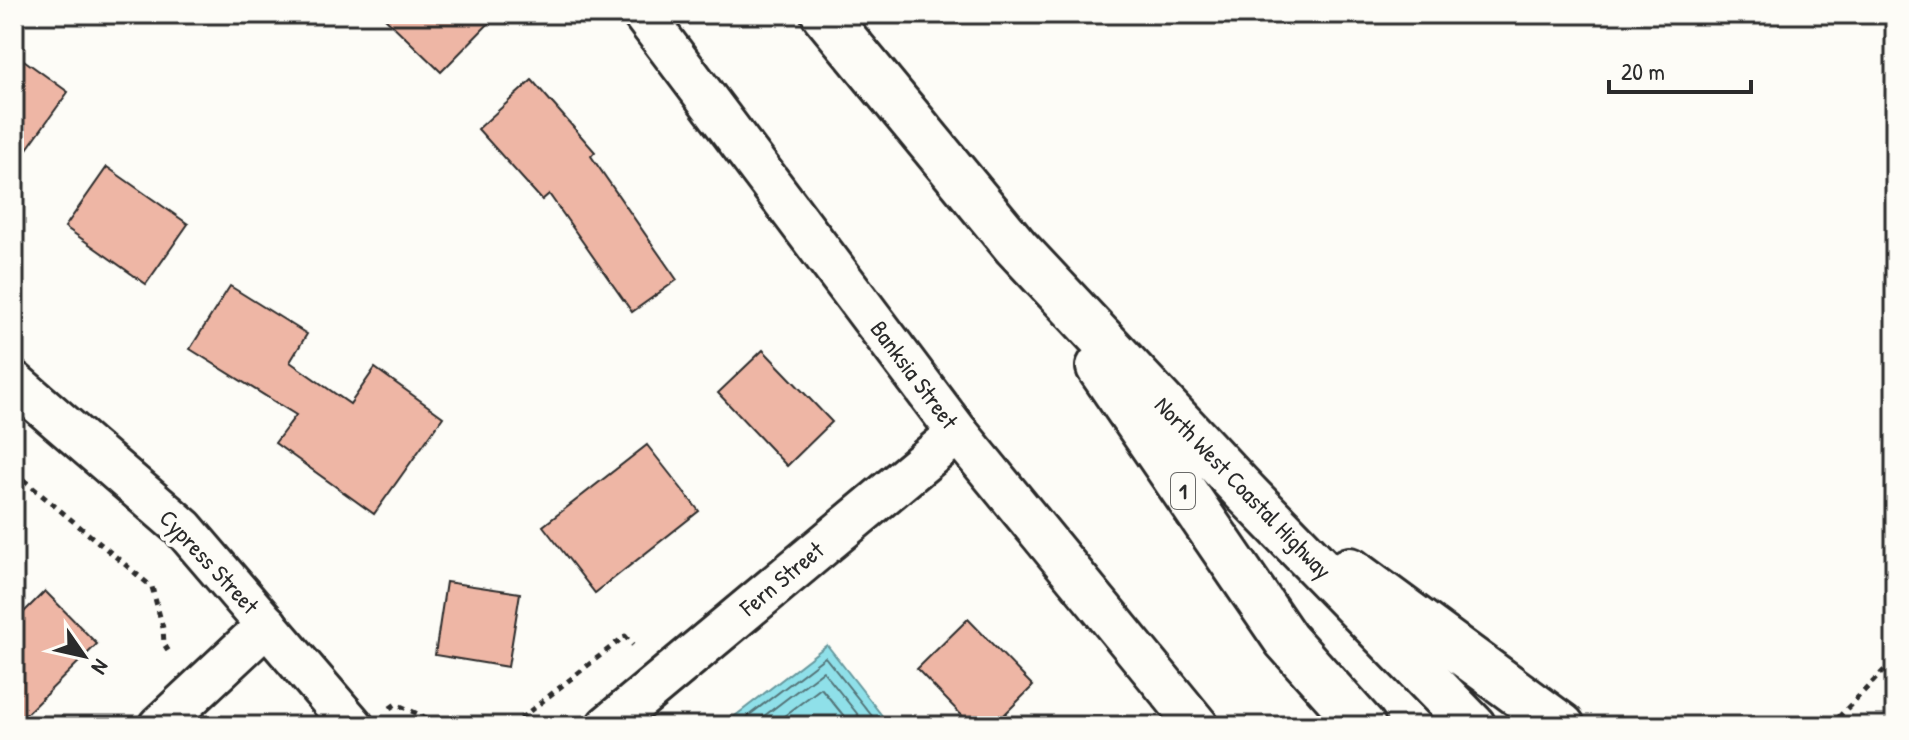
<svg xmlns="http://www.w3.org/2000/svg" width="1909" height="740" viewBox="0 0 1909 740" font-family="'Patrick Hand',sans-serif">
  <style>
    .water { fill: #8fe0e9; stroke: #67989d; stroke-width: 2 }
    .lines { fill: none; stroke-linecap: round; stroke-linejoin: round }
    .shore { stroke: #537377; stroke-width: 2 }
    .building { fill: #eeb6a5; stroke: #2b2b2b; stroke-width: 2 }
    .street-casing { stroke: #2b2b2b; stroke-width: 46 }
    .highway-casing { stroke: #2b2b2b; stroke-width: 50 }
    .path { stroke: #2b2b2b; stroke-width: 5; stroke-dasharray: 6 6; stroke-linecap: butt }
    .street { stroke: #fdfcf7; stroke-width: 40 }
    .highway { stroke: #fdfcf7; stroke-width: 44 }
    .labels { text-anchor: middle; stroke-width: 8; stroke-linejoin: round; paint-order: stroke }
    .shield { fill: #fdfcf7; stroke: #6a6a68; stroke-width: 2 }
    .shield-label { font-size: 22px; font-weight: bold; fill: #2b2b2b }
    .street-label { font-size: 24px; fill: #2b2b2b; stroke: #fdfcf7 }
  </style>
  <rect width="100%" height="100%" fill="#fdfcf7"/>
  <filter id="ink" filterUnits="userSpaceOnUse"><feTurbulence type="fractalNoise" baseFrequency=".0125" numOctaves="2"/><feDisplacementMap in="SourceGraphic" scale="16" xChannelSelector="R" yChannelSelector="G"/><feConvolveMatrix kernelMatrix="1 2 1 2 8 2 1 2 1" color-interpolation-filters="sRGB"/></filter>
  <g filter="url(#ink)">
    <path class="water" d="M827 645 890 726H722Z"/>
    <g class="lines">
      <g class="shore">
        <path d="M735 726 825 657 880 726"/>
        <path d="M751 726 823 671 867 726"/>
        <path d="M771 726 821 688 852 726"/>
      </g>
    </g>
    <g class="building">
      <path d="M381 14H498L441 72Z"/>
      <path d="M14 53 68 92 14 167Z"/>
      <path d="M532 80 595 152 591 156 677 280 632 312 549 194 542 200 478 129Z"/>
      <path d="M107 167 188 224 146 284 65 227Z"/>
      <path d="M230 286 307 334 290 362 350 404 375 368 443 417 374 514 275 443 296 415 190 349Z"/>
      <path d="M763 350 832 422 787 466 718 393Z"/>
      <path d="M647 445 699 511 595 593 543 526Z"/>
      <path d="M446 582 520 593 508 667 435 655Z"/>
      <path d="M45 591 97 644 14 726V622Z"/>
      <path d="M968 619 1033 686 993 726H972L917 669Z"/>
    </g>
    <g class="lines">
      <defs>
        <g id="street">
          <path d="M643 14 958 433 1198 726"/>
          <path d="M14 382 184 529 353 726"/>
          <path d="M159 726 267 625"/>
          <path d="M607 726 958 433"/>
        </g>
        <g id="highway">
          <path d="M824 14 1016 247 1245 492 1473 726"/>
          <path d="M1099 367 1286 640 1363 726"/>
          <path d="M1350 570 1562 726"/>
        </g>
      </defs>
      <use href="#street" class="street-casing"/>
      <use href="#highway" class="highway-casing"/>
      <g class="path">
        <path d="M14 472 152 587 163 628 164 644 171 655"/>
        <path d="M390 708 396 704 444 726"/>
        <path d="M511 726 625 636 633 645"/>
        <path d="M1830 726 1895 659"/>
      </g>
      <use href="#street" class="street"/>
      <use href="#highway" class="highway"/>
    </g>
  </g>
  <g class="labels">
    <rect class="shield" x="1171" y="473" width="24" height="36" rx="6"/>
    <g class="shield-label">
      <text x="1183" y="499">1</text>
    </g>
    <g class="street-label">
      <text transform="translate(914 375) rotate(53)" y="8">Banksia Street</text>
      <text transform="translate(1243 488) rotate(46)" y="8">North West Coastal Highway</text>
      <text transform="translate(209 562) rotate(47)" y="8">Cypress Street</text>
      <text transform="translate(782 579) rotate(-40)" y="8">Fern Street</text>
    </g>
  </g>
  <rect width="1909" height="740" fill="none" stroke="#fdfcf7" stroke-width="48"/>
  <rect x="24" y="24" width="1861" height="692" fill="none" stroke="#2b2b2b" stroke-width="3" filter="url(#ink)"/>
  <g transform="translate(84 656) rotate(124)" stroke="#fdfcf7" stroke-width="6" paint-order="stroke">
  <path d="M0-6L14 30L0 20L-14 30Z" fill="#2b2b2b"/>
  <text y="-12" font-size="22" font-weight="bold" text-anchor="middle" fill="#2b2b2b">N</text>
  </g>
  <path d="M1609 80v12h142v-12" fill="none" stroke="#2b2b2b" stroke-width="4"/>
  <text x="1621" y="80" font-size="24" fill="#2b2b2b" stroke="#fdfcf7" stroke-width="6" paint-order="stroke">20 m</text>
</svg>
